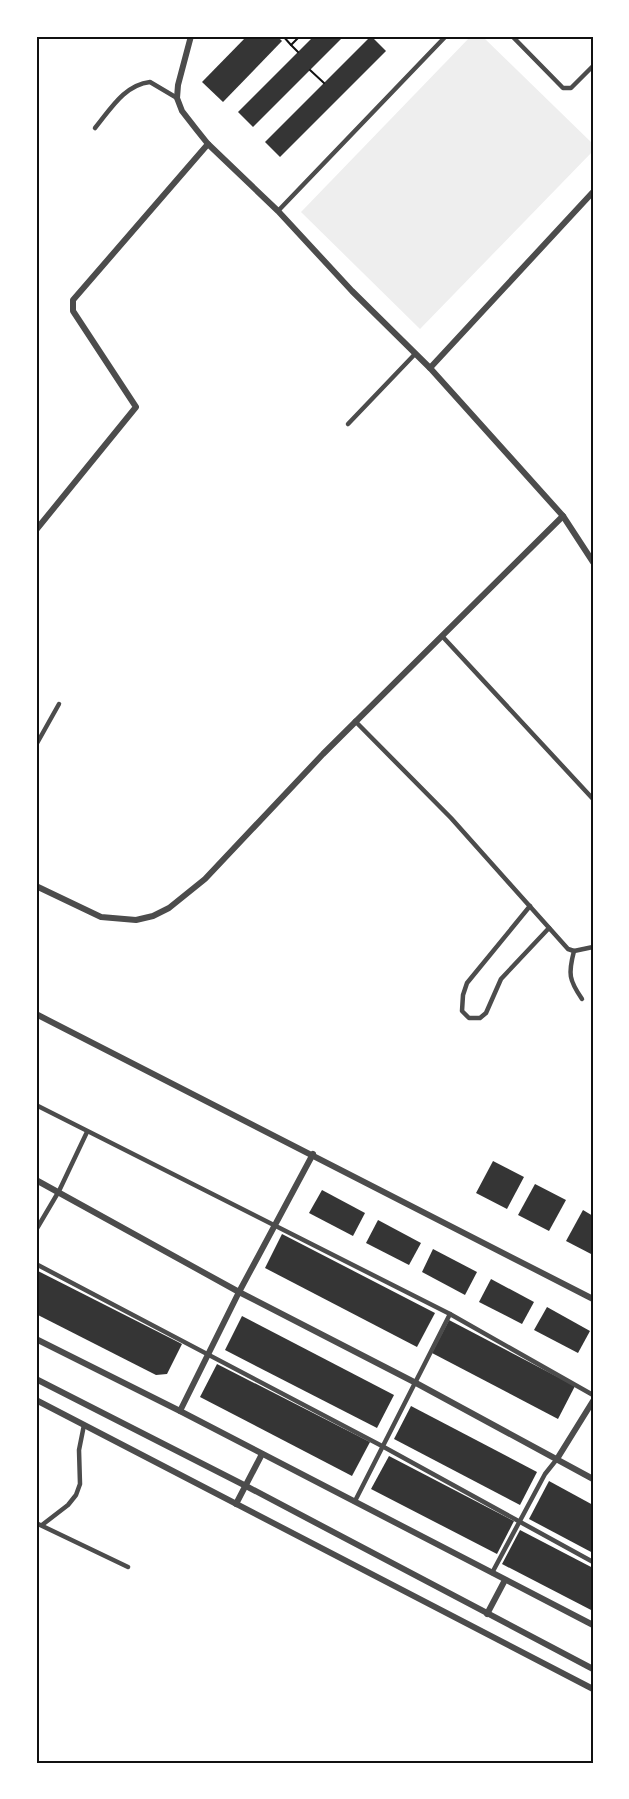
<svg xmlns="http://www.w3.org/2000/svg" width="629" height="1799" viewBox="0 0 629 1799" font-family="Cabin,sans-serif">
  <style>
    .green { fill: #eee }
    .building { fill: #353535 }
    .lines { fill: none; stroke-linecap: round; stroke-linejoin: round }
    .path { stroke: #111; stroke-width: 2 }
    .service { stroke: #4c4c4c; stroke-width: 4.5 }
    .minor { stroke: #4c4c4c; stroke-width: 6 }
    .neatline { fill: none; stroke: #111; stroke-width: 2 }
  </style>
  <rect width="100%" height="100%" fill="#fff"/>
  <path class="green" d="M471 36H482L593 144V151L420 329 301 212Z"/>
  <g class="building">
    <path d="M247 36H277L282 41 223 102 202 82Z"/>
    <path d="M314 36H344L253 127 238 112Z"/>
    <path d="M371 36 386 51 280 157 265 142Z"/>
    <path d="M493 1161 524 1177 507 1209 476 1193Z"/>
    <path d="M535 1184 566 1200 549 1231 518 1215Z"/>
    <path d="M322 1190 365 1213 353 1236 309 1213Z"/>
    <path d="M583 1210 593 1216V1255L566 1241Z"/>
    <path d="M378 1220 421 1243 409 1265 366 1243Z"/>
    <path d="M282 1234 435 1313 417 1347 265 1268Z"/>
    <path d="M433 1249 477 1272 465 1295 422 1272Z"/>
    <path d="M36 1270 182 1344 167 1374 156 1375 36 1314Z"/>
    <path d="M491 1279 534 1302 522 1324 479 1302Z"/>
    <path d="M547 1307 590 1331 578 1353 534 1330Z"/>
    <path d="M242 1316 394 1395 377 1428 225 1350Z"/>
    <path d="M449 1320 575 1386 558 1419 432 1353Z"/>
    <path d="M217 1364 370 1442 352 1476 200 1397Z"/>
    <path d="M411 1406 537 1472 520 1505 394 1439Z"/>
    <path d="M389 1456 514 1521 497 1554 371 1489Z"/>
    <path d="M549 1481 593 1505V1553L529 1519Z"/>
    <path d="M520 1530 593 1568V1611L502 1564Z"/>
  </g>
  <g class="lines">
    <g class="path">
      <path d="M283 36 291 45 300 36"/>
      <path d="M291 45 298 52"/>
      <path d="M310 70 324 83"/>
    </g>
    <g class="service">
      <path d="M512 36 563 88H571L593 66"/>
      <path d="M95 128C110 110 124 85 150 82L177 98"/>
      <path d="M278 211 446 36"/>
      <path d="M348 424 415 354"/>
      <path d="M442 636 593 799"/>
      <path d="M355 721 451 818 568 949 574 951 593 947"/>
      <path d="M36 745 59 704"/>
      <path d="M530 906 467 983 463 995 462 1011 469 1018H480L486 1013 501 979 549 928"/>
      <path d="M574 951C568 974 569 980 582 999"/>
      <path d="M36 1105 450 1314 593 1395"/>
      <path d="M36 1230 59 1191 87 1132"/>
      <path d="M36 1264 382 1446 593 1562"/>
      <path d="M355 1501 450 1314"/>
      <path d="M36 1523 128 1567"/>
      <path d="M42 1525 68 1505 76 1495 80 1484 79 1450 84 1425"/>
      <path d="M492 1573 545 1474 557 1459"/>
    </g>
    <g class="minor">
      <path d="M191 36 178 85 177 98 182 111 196 129 208 144 278 211 352 291 430 368 563 516 593 562"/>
      <path d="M430 368 593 192"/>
      <path d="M36 530 136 407 73 311V300L208 144"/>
      <path d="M36 886 101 917 136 920 153 916 169 908 205 879 323 754 563 516"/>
      <path d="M36 1014 593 1299"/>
      <path d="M36 1180 239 1292 416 1383 593 1479"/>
      <path d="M36 1339 180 1411 593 1625"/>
      <path d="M36 1379 246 1486 593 1669"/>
      <path d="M36 1400 593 1689"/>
      <path d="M180 1411 239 1292 313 1154"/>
      <path d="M557 1459 593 1401"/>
      <path d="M236 1504 262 1454"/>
      <path d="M487 1614 505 1580"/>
    </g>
  </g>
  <rect width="629" height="1799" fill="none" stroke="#ffffff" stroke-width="75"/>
  <rect x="38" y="38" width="554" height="1724" class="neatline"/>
</svg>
